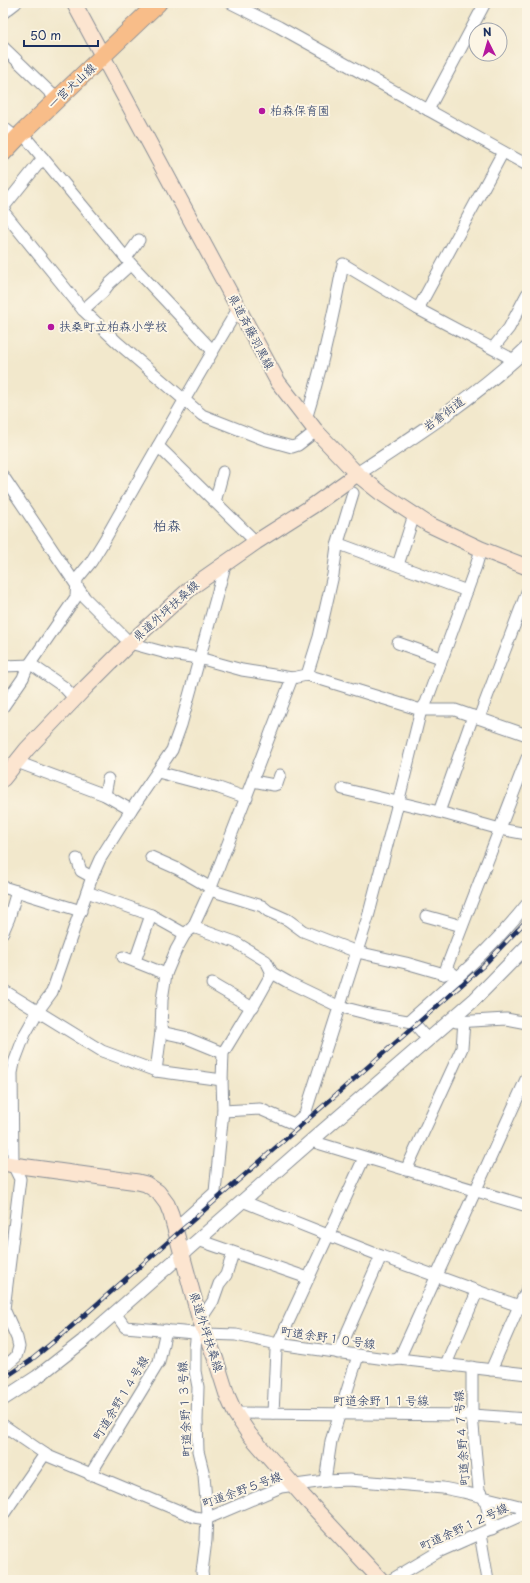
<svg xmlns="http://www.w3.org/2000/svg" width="530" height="1583" viewBox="0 0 530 1583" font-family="'Playpen Sans','Klee One',sans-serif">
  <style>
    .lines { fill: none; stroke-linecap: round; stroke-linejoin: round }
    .minor-casing { stroke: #868c95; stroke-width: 13 }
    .tertiary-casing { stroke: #868c95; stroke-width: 15 }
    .secondary-casing { stroke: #868c95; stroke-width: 17 }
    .primary-casing { stroke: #868c95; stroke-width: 19 }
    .minor { stroke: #fff; stroke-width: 11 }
    .tertiary { stroke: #fff; stroke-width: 13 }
    .secondary { stroke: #fce5d0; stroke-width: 15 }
    .primary { stroke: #f8bd89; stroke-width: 17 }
    .rail-casing { stroke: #1b2f5e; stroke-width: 4.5 }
    .rail { stroke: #fcf5e5; stroke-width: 3; stroke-dasharray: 9; stroke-linecap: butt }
    .poi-dot { fill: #b5179e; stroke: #fcf5e5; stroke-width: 1.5 }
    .labels { text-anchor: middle; stroke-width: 4; stroke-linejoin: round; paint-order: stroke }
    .street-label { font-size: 12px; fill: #1b2f5e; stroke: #fcf5e5 }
    .poi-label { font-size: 12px; fill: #1b2f5e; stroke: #fcf5e5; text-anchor: start }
    .quarter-label { font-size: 14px; fill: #1b2f5e; stroke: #fcf5e5 }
  </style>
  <rect width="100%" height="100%" fill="#fcf5e5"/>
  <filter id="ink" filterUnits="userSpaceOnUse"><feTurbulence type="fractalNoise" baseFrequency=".025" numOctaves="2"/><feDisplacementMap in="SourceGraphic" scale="8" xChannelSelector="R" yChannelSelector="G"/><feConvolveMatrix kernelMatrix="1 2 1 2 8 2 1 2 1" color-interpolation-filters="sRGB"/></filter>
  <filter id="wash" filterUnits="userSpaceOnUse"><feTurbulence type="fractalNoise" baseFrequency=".012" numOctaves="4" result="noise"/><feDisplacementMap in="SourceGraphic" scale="16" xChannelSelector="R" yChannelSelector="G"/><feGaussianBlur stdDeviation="0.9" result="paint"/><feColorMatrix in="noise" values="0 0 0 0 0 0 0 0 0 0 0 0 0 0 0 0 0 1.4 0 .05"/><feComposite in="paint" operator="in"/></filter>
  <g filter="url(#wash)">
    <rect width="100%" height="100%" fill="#f2e8cc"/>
  </g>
  <g filter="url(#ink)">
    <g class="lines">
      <defs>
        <g id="minor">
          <path d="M231 3 279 27 527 165"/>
          <path d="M3 13 16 3"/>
          <path d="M3 47 58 100"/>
          <path d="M428 110 485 3"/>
          <path d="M3 127 18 139"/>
          <path d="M22 133 131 264 212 350"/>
          <path d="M3 208 43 158"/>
          <path d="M3 211 83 310 118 343 202 415 263 439 292 447 298 445 316 431"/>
          <path d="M126 258 139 240"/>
          <path d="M418 309 503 152"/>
          <path d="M83 310 103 292 109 284 131 264"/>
          <path d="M493 348 509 328 527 294"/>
          <path d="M306 419C322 368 333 317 343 264L418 309 514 360"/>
          <path d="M158 446 256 542"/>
          <path d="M3 476 85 598 130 643 170 654 199 658 242 670 292 678 307 675 421 710H455L527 735"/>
          <path d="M215 502 223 472"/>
          <path d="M337 546 342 545 467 591"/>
          <path d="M398 565 414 515"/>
          <path d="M398 643 441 658"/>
          <path d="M3 666 32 665 64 687 75 699"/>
          <path d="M307 675 319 637 333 575 337 546 353 493"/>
          <path d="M3 707 23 678 27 668 76 597 77 579 91 562 104 541C148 463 192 385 238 309"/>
          <path d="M479 718 527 592"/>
          <path d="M17 762 105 795 131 810"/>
          <path d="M158 772 219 788 247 798"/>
          <path d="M253 781 274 785 277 784 280 775"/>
          <path d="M343 789 439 812 500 829 527 834"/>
          <path d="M105 795 108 779"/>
          <path d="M439 812 473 716"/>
          <path d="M151 857 178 869 211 888"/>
          <path d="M77 859 81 871 92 877"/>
          <path d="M3 887 81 911"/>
          <path d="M210 890 262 906 268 911 288 920 303 931 357 952 406 963 444 974 451 972 458 978"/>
          <path d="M87 892 151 915 185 934 193 927 210 890 292 678"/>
          <path d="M426 916 462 926"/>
          <path d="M193 927 235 942 266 961 272 973 288 982 338 1006 373 1015 413 1022 428 1039"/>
          <path d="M3 932 9 918 17 891"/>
          <path d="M123 957 166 974"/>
          <path d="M135 961 151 915"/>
          <path d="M444 974 527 758"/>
          <path d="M212 984 251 1007"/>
          <path d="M3 990 102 1051 156 1071 222 1080"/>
          <path d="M409 1021C451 984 492 948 527 904"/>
          <path d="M456 1022 506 1019 527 1023"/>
          <path d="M161 1032 184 1037 223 1053"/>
          <path d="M156 1071 161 1032 162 1000 166 974 176 950 185 934"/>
          <path d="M223 1111 222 1080 223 1053 251 1007H253L272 973"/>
          <path d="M311 1141 527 1206"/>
          <path d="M13 1164 12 1073 14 1063 25 1034 38 1011 52 992 92 877 100 859 131 810 172 750 181 725 226 562"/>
          <path d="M406 1170 462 1048 464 1021"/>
          <path d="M242 1201 381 1256 519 1306 527 1289"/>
          <path d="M175 1228 215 1192 223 1111 260 1109 294 1124 305 1114 368 917 398 803 421 710 426 703 476 566 481 549"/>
          <path d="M198 1240 308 1278"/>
          <path d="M115 1313 125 1327 206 1334 236 1335 278 1344 393 1360 399 1359 527 1374"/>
          <path d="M199 1317 205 1313 213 1301 219 1284 226 1275 233 1253"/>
          <path d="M197 1332 195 1348V1371L198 1387 197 1420 198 1451 204 1475 207 1514 206 1540 202 1572 203 1580"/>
          <path d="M338 1353 381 1256"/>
          <path d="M399 1359 527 1077"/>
          <path d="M446 1364 477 1292"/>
          <path d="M472 1367V1415L479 1490 486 1503 492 1529"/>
          <path d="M3 1368 16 1357 19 1347 17 1338 4 1309 20 1179 13 1165"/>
          <path d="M491 1370 519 1306 527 1309"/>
          <path d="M235 1413 472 1415 527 1419"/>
          <path d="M273 1413 276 1350 278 1344 364 1158"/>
          <path d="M3 1425 48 1456 194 1517 206 1519 281 1487 325 1481 349 1480 443 1488 463 1492 527 1508"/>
          <path d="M90 1475 159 1362 166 1330"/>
          <path d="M325 1481 331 1441 358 1356"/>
          <path d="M3 1515 45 1454"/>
          <path d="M480 1534 488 1580"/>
          <path d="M391 1580 438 1552 522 1515 527 1511"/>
        </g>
        <g id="tertiary">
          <path d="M357 474C415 436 477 396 527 348"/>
          <path d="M3 1399 37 1377 83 1341 311 1141 474 1000 527 946"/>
        </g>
        <g id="secondary">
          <path d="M74 3 278 382 316 431 357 474 381 493 428 524 481 549 527 567"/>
          <path d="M3 779 27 749 86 687 130 643 193 586 256 542 314 505 357 474"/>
          <path d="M3 1163 13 1165 138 1182 146 1184 158 1192 167 1204 171 1214 199 1317 216 1360 227 1395 235 1413 249 1434 303 1496 381 1580"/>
        </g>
        <path id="primary" d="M3 153 22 133 158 3"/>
      </defs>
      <use href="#minor" class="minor-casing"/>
      <use href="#tertiary" class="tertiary-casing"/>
      <use href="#secondary" class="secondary-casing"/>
      <use href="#primary" class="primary-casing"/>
      <use href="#minor" class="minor"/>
      <use href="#tertiary" class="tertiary"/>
      <use href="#secondary" class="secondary"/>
      <use href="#primary" class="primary"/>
      <defs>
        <path id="rail" d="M3 1379 30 1361 64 1333 483 966 527 920"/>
      </defs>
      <use href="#rail" class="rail-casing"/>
      <use href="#rail" class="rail"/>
    </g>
  </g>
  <g class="poi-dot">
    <circle cx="262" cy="111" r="4"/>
    <circle cx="51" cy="327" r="4"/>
  </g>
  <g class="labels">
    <g class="street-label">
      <text transform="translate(72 86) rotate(-43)" y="4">一宮犬山線</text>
      <text transform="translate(251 332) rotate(62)" y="4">県道斉藤羽黒線</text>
      <text transform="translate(444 414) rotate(-37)" y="4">岩倉街道</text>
      <text transform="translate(166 611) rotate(-42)" y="4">県道外坪扶桑線</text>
      <text transform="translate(206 1332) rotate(72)" y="4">県道外坪扶桑線</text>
      <text transform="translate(328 1338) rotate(8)" y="4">町道余野１０号線</text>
      <text transform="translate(121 1398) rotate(-59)" y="4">町道余野１４号線</text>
      <text x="381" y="1405">町道余野１１号線</text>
      <text transform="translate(185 1409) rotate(-93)" y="4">町道余野１３号線</text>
      <text transform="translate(462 1438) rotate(-94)" y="4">町道余野４７号線</text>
      <text transform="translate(242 1490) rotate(-20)" y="4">町道余野５号線</text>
      <text transform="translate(464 1527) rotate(-25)" y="4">町道余野１２号線</text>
    </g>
    <g class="poi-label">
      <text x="270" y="115">柏森保育園</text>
      <text x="59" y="331">扶桑町立柏森小学校</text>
    </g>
    <g class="quarter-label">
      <text x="167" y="531">柏森</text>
    </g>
  </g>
  <rect width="530" height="1583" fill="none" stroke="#fcf5e5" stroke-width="16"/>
  <g transform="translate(488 42) rotate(355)"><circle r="19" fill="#fcf5e5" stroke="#a2a6af"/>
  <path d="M0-3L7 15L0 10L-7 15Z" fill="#b5179e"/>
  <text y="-6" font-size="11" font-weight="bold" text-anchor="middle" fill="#1b2f5e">N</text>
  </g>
  <path d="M24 40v6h74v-6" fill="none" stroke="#1b2f5e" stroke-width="2"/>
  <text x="30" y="40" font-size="12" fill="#1b2f5e" stroke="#fcf5e5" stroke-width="3" paint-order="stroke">50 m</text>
</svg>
